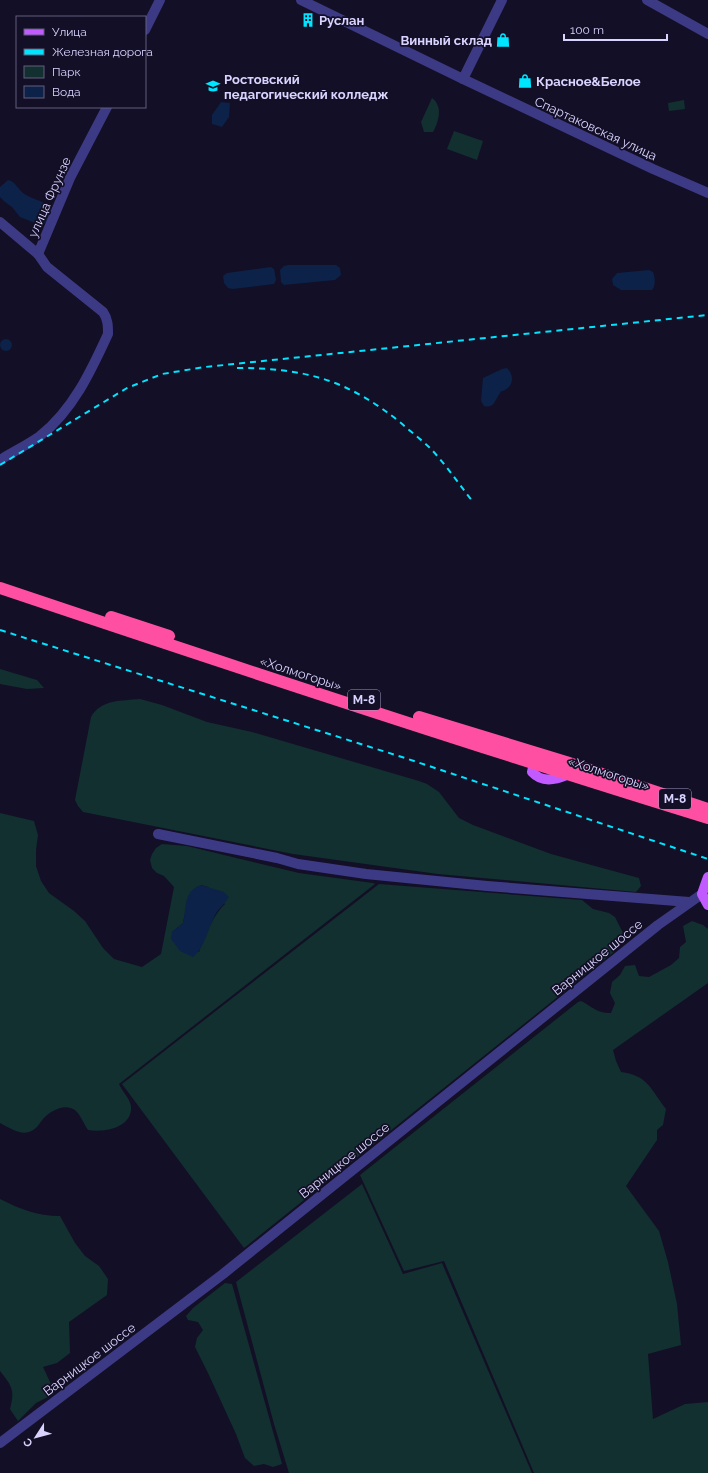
<svg xmlns="http://www.w3.org/2000/svg" width="708" height="1473" viewBox="0 0 708 1473" font-family="Raleway,sans-serif">
  <style>
    .green { fill: #12302f; fill-rule: evenodd }
    .water { fill: #0c2248 }
    .lines { fill: none; stroke-linecap: round; stroke-linejoin: round }
    .minor { stroke: #3d3a85; stroke-width: 10 }
    .major { stroke: #c25bff; stroke-width: 10 }
    .highway { stroke: #ff4fa3; stroke-width: 12 }
    .rail { stroke: #00e5ff; stroke-width: 2; stroke-dasharray: 6 5; stroke-linecap: butt }
    .labels { text-anchor: middle; stroke-width: 3.5; stroke-linejoin: round; paint-order: stroke }
    .shield { fill: #130f26; stroke: #9e99be; stroke-width: 1 }
    .shield-label { font-size: 12px; font-weight: bold; fill: #d9d4ff }
    .poi-label { font-size: 13px; font-weight: bold; fill: #d9d4ff; stroke: #130f26; text-anchor: start }
    .street-label { font-size: 13px; fill: #d9d4ff; stroke: #130f26 }
  </style>
  <rect width="100%" height="100%" fill="#130f26"/>
  <g class="green">
    <path d="M432 98C443 106 439 121 433 132H424L421 122Z"/>
    <path d="M684 100 685 109 669 111 668 103Z"/>
    <path d="M454 131 483 141 477 160 447 149Z"/>
    <path d="M0 669 37 680 44 688 27 689 0 684Z"/>
    <path d="M140 699 162 705 207 722 252 732 419 781 427 784 439 792 459 818 473 825 551 854 639 878 641 886 636 892 438 874 293 854 83 812 78 806 75 800 91 717C101 699 122 701 140 699Z"/>
    <path d="M0 813 34 821 38 835 36 850V866L41 881 49 893 74 911 85 921 103 948 114 959 142 967 161 954 174 887 164 876 157 873 152 868 150 860 152 854 156 848 162 844 187 846 299 873 373 883 375 884 119 1084C122 1091 130 1099 131 1106 133 1128 104 1133 88 1130 84 1124 81 1116 76 1111 66 1102 50 1111 43 1119 39 1124 36 1130 29 1132 19 1135 8 1127 0 1123ZM201 885 208 887 225 904C214 914 203 938 199 952L172 932 183 923 186 909 187 900Z"/>
    <path d="M379 884 582 900 593 909 609 913 615 917 624 935 615 951 244 1248 122 1084Z"/>
    <path d="M692 921 703 925 708 929V983L613 1050 616 1061 621 1072C648 1075 651 1090 666 1109L663 1125 657 1130V1140L626 1186 659 1231 668 1262 677 1304 681 1345 648 1354 653 1419 685 1404 708 1402V1473H534L444 1261 404 1271 360 1175 578 1002 581 1001C593 1007 596 1013 611 1013L615 1003 610 993 612 982 620 975 625 966 635 965 639 976 649 977 671 965 679 958 680 947 686 942 683 926Z"/>
    <path d="M362 1184 403 1274 442 1263 532 1473H289L274 1424 236 1282Z"/>
    <path d="M0 1199C20 1209 37 1216 60 1216L75 1243 85 1256 99 1266 108 1279 107 1295 69 1322 70 1353 57 1363 43 1367 50 1382 54 1394 36 1403 18 1421 10 1409C15 1390 12 1386 0 1371Z"/>
    <path d="M225 1283 232 1284 282 1464 273 1467 264 1464 254 1466 245 1458 236 1434 208 1373 195 1347 197 1338 203 1330 198 1322 188 1320 186 1316 193 1308Z"/>
  </g>
  <g class="water">
    <path d="M221 102 230 103 229 117 222 127 212 124V115Z"/>
    <path d="M8 180C15 181 18 189 23 193 31 199 42 200 50 207L51 211 46 222 40 225 20 217 12 207 5 202 0 197V187Z"/>
    <path d="M288 265H336L340 268 341 275 335 280 284 285 281 282 280 270 284 266Z"/>
    <path d="M271 267 274 269 276 280 274 284 233 289 228 288 224 283 223 276 227 273Z"/>
    <path d="M649 270 653 272C655 277 656 286 652 290H621L613 285 612 279 617 273Z"/>
    <circle cx="6" cy="345" r="6"/>
    <path d="M507 368C514 375 514 385 505 390 501 392 502 390 500 393 495 400 494 409 484 406L481 401 483 378 502 369Z"/>
    <path d="M201 885 224 892 229 897C225 904 219 908 215 915 208 929 205 947 193 957L180 951 171 939 172 932 183 923C187 907 183 891 201 885Z"/>
  </g>
  <g class="lines">
    <g class="minor">
      <path d="M301 0 463 79 653 169 708 193"/>
      <path d="M647 0 708 34"/>
      <path d="M145 30 160 0"/>
      <path d="M463 79 502 0"/>
      <path d="M0 222 38 254 47 267 103 312C108 319 108 326 108 334 91 371 73 410 40 436 27 445 13 452 0 460"/>
      <path d="M38 254 70 178 107 107"/>
      <path d="M158 834 277 858 298 864 366 874 487 886 689 902"/>
      <path d="M0 1443 223 1274 658 925 702 894"/>
    </g>
    <g class="major">
      <path d="M539 757 534 763 532 772C542 783 555 780 567 775"/>
      <path d="M708 877 702 894 708 905"/>
    </g>
    <g class="highway">
      <path d="M0 588C235 667 471 745 708 818"/>
      <path d="M111 617 169 636"/>
      <path d="M419 717 566 762 708 809"/>
    </g>
    <g class="rail">
      <path d="M237 368C305 368 348 380 401 423 411 432 422 440 431 449 446 465 459 484 473 502"/>
      <path d="M0 465 127 388 162 374 205 367 708 315"/>
      <path d="M0 630 405 758 708 859"/>
    </g>
  </g>
  <defs>
    <symbol id="building-bare" viewBox="-9 -9 18 18"><path d="M-4-6H4V6H1V3H-1V6H-4ZM-2.5-4.3h1.7v1.8h-1.7ZM.8-4.3h1.7v1.8H.8ZM-2.5-1h1.7V.8h-1.7ZM.8-1h1.7V.8H.8Z" fill="#00e5ff" stroke="#130f26" stroke-width="2.5" paint-order="stroke"/></symbol>
    <symbol id="shop-bare" viewBox="-9 -9 18 18"><path d="M-5-2.5h2.3a2.7 3.5 0 0 1 5.4 0H5L5.5 6h-11ZM-1.5-2.5h3a1.5 2.3 0 0 0-3 0Z" fill="#00e5ff" stroke="#130f26" stroke-width="2.5" paint-order="stroke"/></symbol>
    <symbol id="university-bare" viewBox="-9 -9 18 18"><path d="M0-5L7-2L0 1L-7-2ZM-4 1L0 2.5L4 1V4Q0 6-4 4Z" fill="#00e5ff" stroke="#130f26" stroke-width="2.5" paint-order="stroke"/></symbol>
  </defs>
  <g fill-rule="evenodd">
    <use href="#building-bare" x="298" y="10" width="20" height="20"/>
    <use href="#shop-bare" x="493" y="30" width="20" height="20"/>
    <use href="#shop-bare" x="515" y="71" width="20" height="20"/>
    <use href="#university-bare" x="203" y="76" width="20" height="20"/>
  </g>
  <g class="labels">
    <g class="shield">
      <rect x="348" y="690" width="32" height="20" rx="3"/>
      <rect x="659" y="789" width="32" height="20" rx="3"/>
    </g>
    <g class="shield-label">
      <text x="364" y="704">М-8</text>
      <text x="675" y="803">М-8</text>
    </g>
    <g class="poi-label">
      <text x="319" y="25">Руслан</text>
      <text x="492" y="45" text-anchor="end">Винный склад</text>
      <text x="224" y="84">Ростовский<tspan x="224" dy="15">педагогический колледж</tspan></text>
      <text x="536" y="86">Красное&amp;Белое</text>
    </g>
    <g class="street-label">
      <text transform="translate(596 128) rotate(25)" y="5">Спартаковская улица</text>
      <text transform="translate(49 197) rotate(-66)" y="5">улица Фрунзе</text>
      <text transform="translate(301 673) rotate(18)" y="5">«Холмогоры»</text>
      <text transform="translate(609 773) rotate(18)" y="5">«Холмогоры»</text>
      <text transform="translate(597 957) rotate(-39)" y="5">Варницкое шоссе</text>
      <text transform="translate(344 1160) rotate(-39)" y="5">Варницкое шоссе</text>
      <text transform="translate(89 1359) rotate(-37)" y="5">Варницкое шоссе</text>
    </g>
  </g>
  <rect x="16" y="16" width="130" height="92" fill="#130f26" stroke="#625e7d"/>
  <rect x="24" y="29" width="20" height="6" fill="#c25bff" stroke="#625e7d"/>
  <text x="52" y="36" font-size="12" fill="#d9d4ff">Улица</text>
  <rect x="24" y="49" width="20" height="6" fill="#00e5ff" stroke="#625e7d"/>
  <text x="52" y="56" font-size="12" fill="#d9d4ff">Железная дорога</text>
  <rect x="24" y="66" width="20" height="12" fill="#12302f" stroke="#625e7d"/>
  <text x="52" y="76" font-size="12" fill="#d9d4ff">Парк</text>
  <rect x="24" y="86" width="20" height="12" fill="#0c2248" stroke="#625e7d"/>
  <text x="52" y="96" font-size="12" fill="#d9d4ff">Вода</text>
  <g transform="translate(36 1437) rotate(234)" stroke="#130f26" stroke-width="3" paint-order="stroke">
  <path d="M0-3L7 15L0 10L-7 15Z" fill="#d9d4ff"/>
  <text y="-6" font-size="11" font-weight="bold" text-anchor="middle" fill="#d9d4ff">С</text>
  </g>
  <path d="M564 34v6h103v-6" fill="none" stroke="#d9d4ff" stroke-width="2"/>
  <text x="570" y="34" font-size="12" fill="#d9d4ff" stroke="#130f26" stroke-width="3" paint-order="stroke">100 m</text>
</svg>
